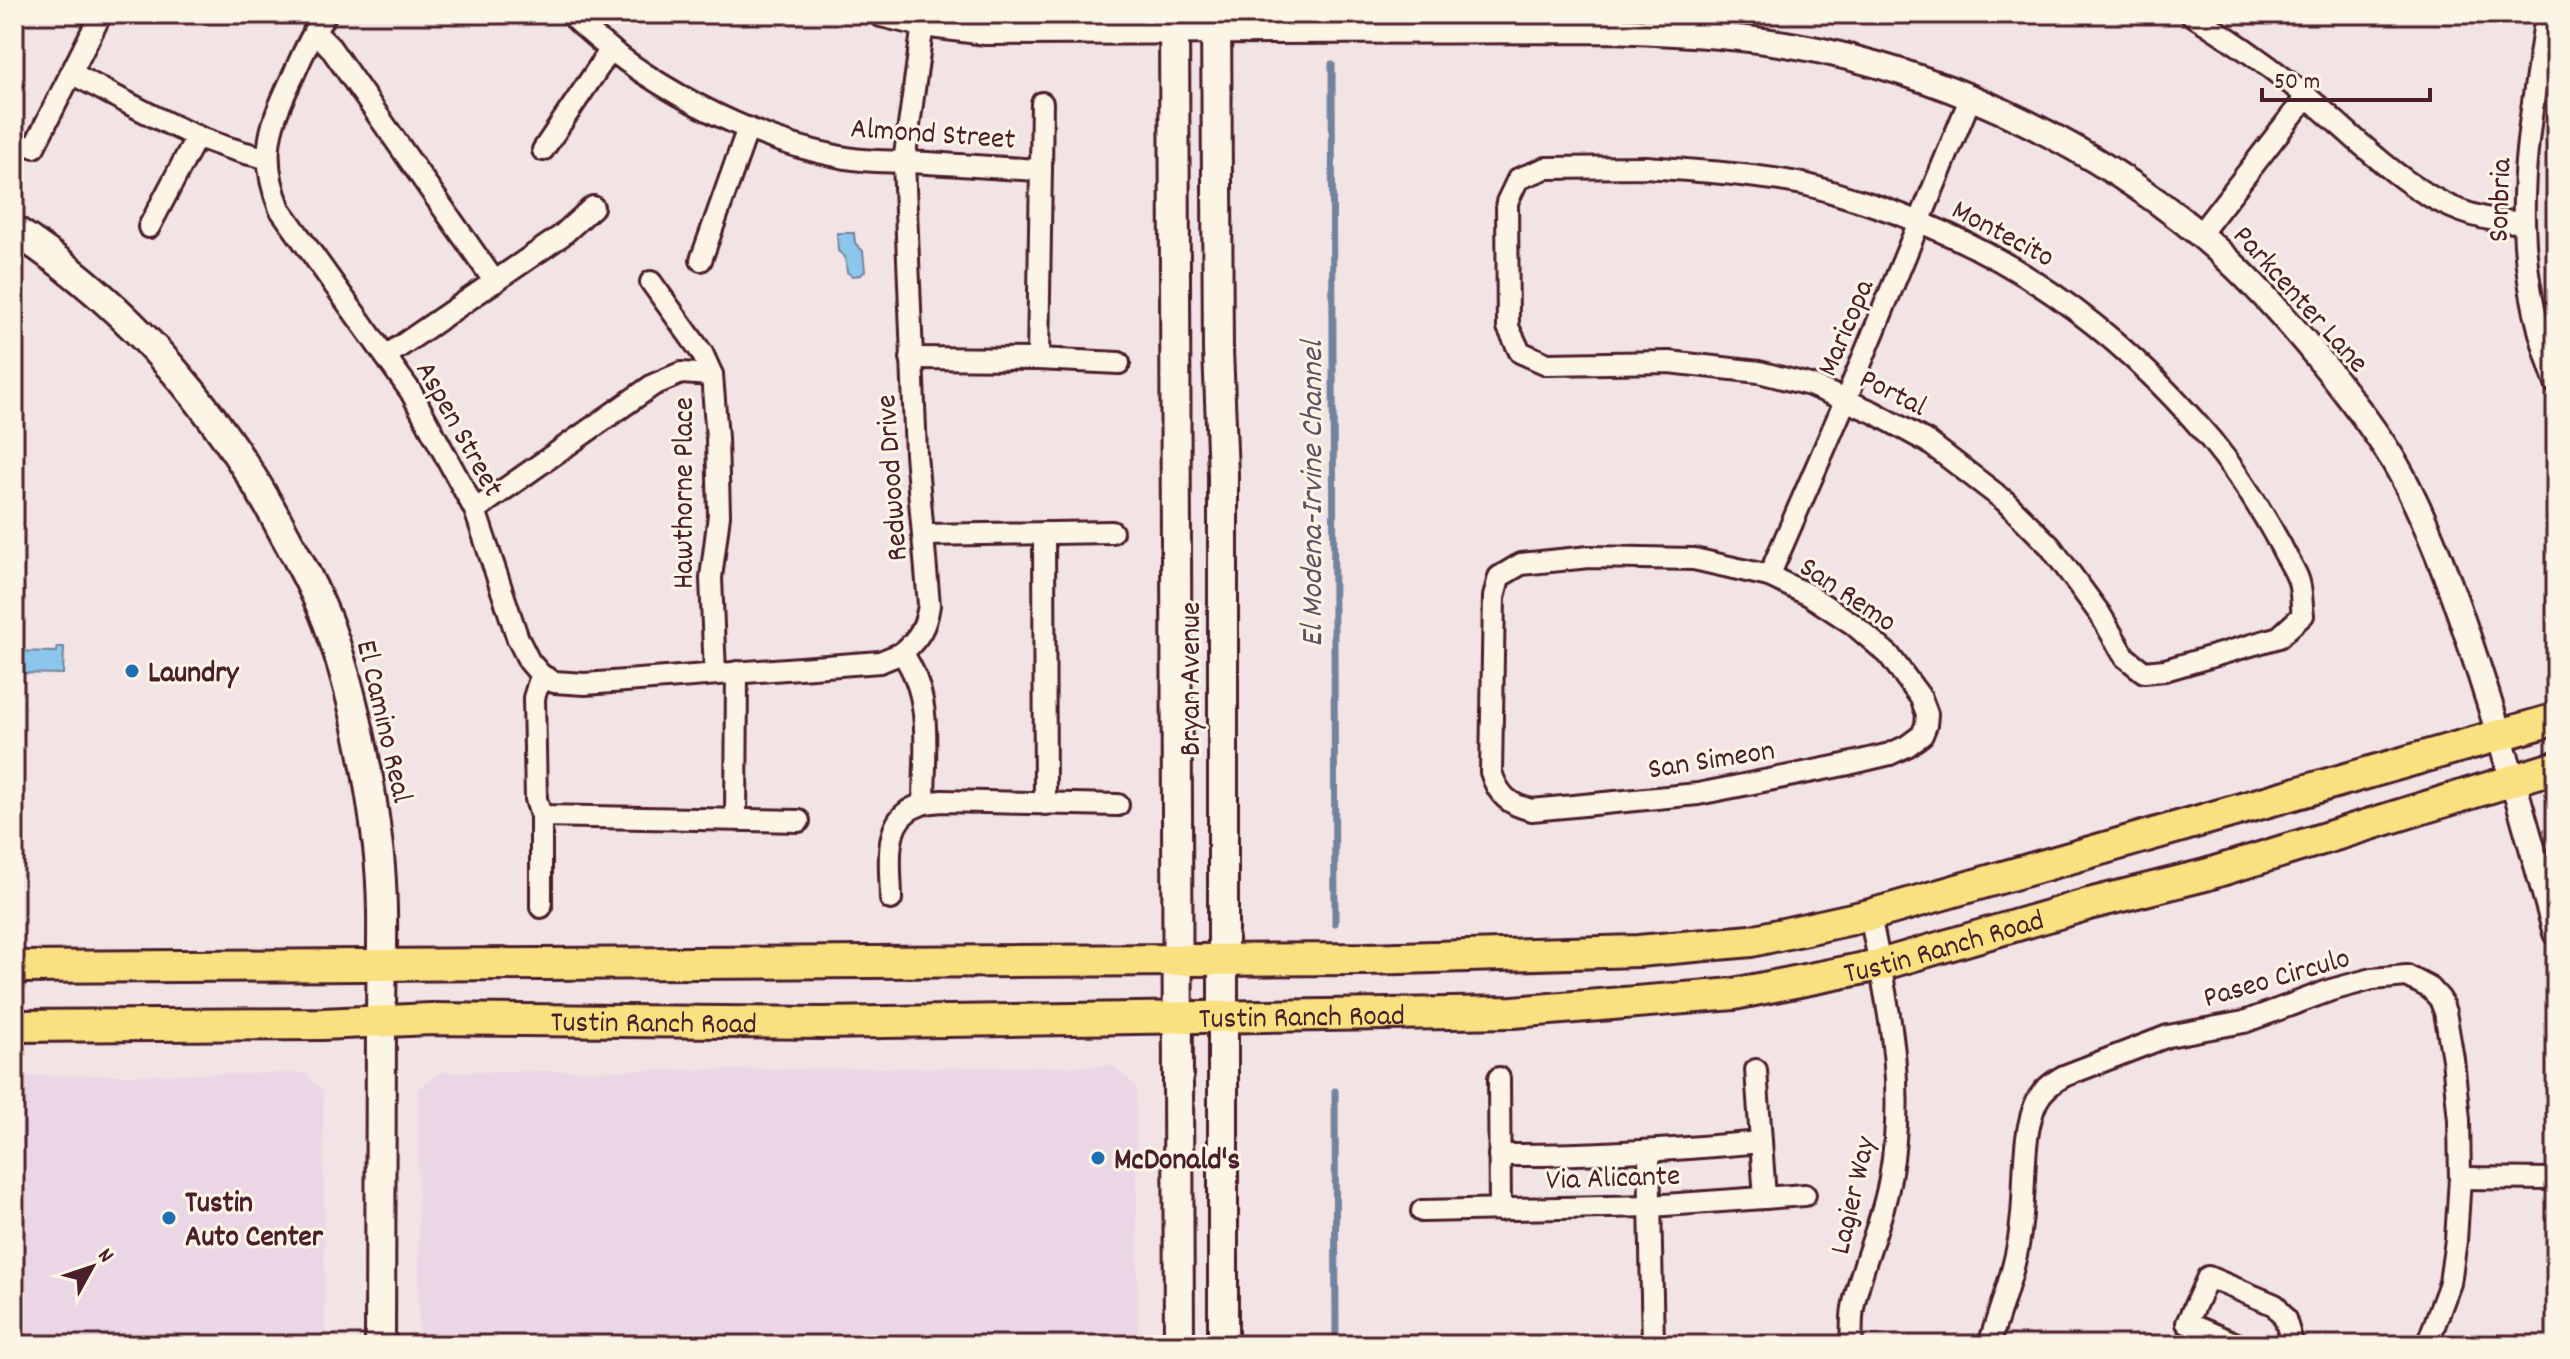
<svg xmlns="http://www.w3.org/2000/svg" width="2570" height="1359" viewBox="0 0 2570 1359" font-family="Dekko,sans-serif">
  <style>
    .built { fill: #ebd6e5 }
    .water { fill: #8cc6eb; stroke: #72839e; stroke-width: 2 }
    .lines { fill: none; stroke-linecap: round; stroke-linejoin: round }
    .stream { stroke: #72839e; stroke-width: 7 }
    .minor-casing { stroke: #4a1f2b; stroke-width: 26 }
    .tertiary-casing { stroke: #4a1f2b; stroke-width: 30 }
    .secondary-casing { stroke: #4a1f2b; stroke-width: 34 }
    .primary-casing { stroke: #4a1f2b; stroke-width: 36 }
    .minor { stroke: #fcf5e5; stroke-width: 20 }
    .tertiary { stroke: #fcf5e5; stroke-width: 24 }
    .secondary { stroke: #fcf5e5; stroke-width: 28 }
    .primary { stroke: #f9e181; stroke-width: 30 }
    .poi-dot { fill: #1f6fb2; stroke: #fcf5e5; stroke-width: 3 }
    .labels { text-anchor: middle; stroke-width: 6; stroke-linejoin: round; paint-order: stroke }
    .street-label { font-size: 30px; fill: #4a1f2b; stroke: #fcf5e5 }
    .poi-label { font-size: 30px; font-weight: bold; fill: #4a1f2b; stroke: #fcf5e5; text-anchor: start }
    .water-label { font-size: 32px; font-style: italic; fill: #5e5165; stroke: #fcf5e5 }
  </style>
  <rect width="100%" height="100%" fill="#f2e3e5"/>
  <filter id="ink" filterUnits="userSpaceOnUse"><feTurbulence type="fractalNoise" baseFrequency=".0125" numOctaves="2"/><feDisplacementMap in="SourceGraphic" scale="16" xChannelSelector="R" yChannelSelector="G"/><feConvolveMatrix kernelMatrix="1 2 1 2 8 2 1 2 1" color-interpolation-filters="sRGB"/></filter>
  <g filter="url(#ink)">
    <g class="built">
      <path d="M1114 1066 1136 1087 1138 1345H419L418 1089 442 1072Z"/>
      <path d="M305 1073 323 1091 325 1345H14V1076Z"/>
    </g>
    <g class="water">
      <path d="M837 233H854L855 243 863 251 865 271 861 275 852 276 847 272 845 257 838 251Z"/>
      <path d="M57 647H64L63 674 14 673V651L57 652Z"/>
    </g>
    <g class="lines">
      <g class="stream">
        <path d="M1332 64 1335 923"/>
        <path d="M1335 1091 1336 1345"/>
      </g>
      <defs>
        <g id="minor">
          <path d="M326 14C312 33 303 53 294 74 270 124 258 154 280 209L411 392 475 510 518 639 529 661 541 675 534 698 536 799 541 816V907"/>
          <path d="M570 14C639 82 747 139 841 157 864 162 885 161 908 162 952 164 997 168 1041 170"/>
          <path d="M2191 14C2231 39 2270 66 2306 96 2372 150 2431 224 2524 222"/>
          <path d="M2546 14C2537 82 2522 153 2524 222 2525 277 2537 332 2556 384"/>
          <path d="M314 31 330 47 495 282"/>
          <path d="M71 73C135 106 196 144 267 158"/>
          <path d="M34 147 101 14"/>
          <path d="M543 150 611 49"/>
          <path d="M1646 167C1698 171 1751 174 1803 184 1822 188 1842 196 1861 201 2005 246 2115 326 2211 440 2238 473 2261 509 2281 546 2286 557 2294 568 2298 579 2302 589 2301 603 2303 615L2279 637 2165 670 2144 672 2125 657 2100 614 2050 546 2005 501 1928 442 1873 412 1810 385 1759 372 1669 362 1547 364 1520 352 1508 327 1507 202 1518 179 1546 168Z"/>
          <path d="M149 227 196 138"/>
          <path d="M2200 234 2307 96"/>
          <path d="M701 260 748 128"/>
          <path d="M651 282 702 353 712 375 717 438 719 515 711 578 715 674"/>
          <path d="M386 356 561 236 593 207"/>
          <path d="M911 358 1038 359 1119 363"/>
          <path d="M1038 359 1042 103"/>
          <path d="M475 510 653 385 681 373 712 375"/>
          <path d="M1044 533 1045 804"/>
          <path d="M923 535 1112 532"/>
          <path d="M1589 557 1694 559 1769 576 1809 595 1853 624 1889 655 1921 698 1927 714 1926 725 1922 735 1907 746 1890 754 1844 765 1698 794 1532 810C1509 805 1498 795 1491 772L1494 597 1499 577 1521 564Z"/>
          <path d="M1769 576 1846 399 1970 99"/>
          <path d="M541 675 554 682 585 684 880 662 902 653"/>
          <path d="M924 803 942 801 1118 805"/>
          <path d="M541 816 799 821"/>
          <path d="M736 819 737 672"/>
          <path d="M891 899C891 873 883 829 907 812 911 808 919 806 924 803 924 752 934 697 902 653 919 638 926 627 929 605L916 454 904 162 923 24"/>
          <path d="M1756 1070 1765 1198"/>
          <path d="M1499 1078 1500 1210"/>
          <path d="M1649 1152 1653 1345"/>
          <path d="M1499 1155C1587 1156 1673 1150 1761 1142"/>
          <path d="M2460 1178 2556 1179"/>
          <path d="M1422 1211 1651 1206 1805 1195"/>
          <path d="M1851 1345C1852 1333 1851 1320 1853 1308 1861 1264 1883 1222 1890 1178 1907 1083 1888 1007 1870 915"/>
          <path d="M1989 1345C2001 1305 2017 1266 2021 1224 2026 1188 2021 1133 2037 1101 2043 1089 2053 1082 2064 1076L2168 1036 2244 1022 2331 990 2372 979 2407 976 2430 988 2440 999 2445 1012 2453 1059 2459 1120 2460 1178 2456 1240 2450 1283 2427 1345"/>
          <path d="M2239 1345 2187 1323 2208 1277 2275 1305 2285 1319 2293 1345"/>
        </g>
        <path id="tertiary" d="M881 14 923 24 986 32 1612 30C1684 33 1756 36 1827 52 1961 82 2093 146 2199 234 2247 274 2289 321 2328 370 2351 399 2376 431 2395 463 2426 517 2450 584 2470 643 2502 739 2529 836 2556 933"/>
        <g id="secondary">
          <path d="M1174 14 1179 1345"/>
          <path d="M1216 14 1218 350 1223 475V1345"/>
          <path d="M14 230C132 307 223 415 287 539 302 566 317 594 328 623 354 694 369 772 378 847 385 904 381 964 381 1021 380 1129 380 1237 380 1345"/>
        </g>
        <g id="primary">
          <path d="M14 967 1366 959 1638 951 1751 941 1870 915 2556 719"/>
          <path id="s1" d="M14 1026 322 1024 431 1019 822 1023 1513 1012 1734 994 1880 965 2089 904 2205 875 2556 767"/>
        </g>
      </defs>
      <use href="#minor" class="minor-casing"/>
      <use href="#tertiary" class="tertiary-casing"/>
      <use href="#secondary" class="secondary-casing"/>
      <use href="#primary" class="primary-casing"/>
      <use href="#minor" class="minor"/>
      <use href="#tertiary" class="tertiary"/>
      <use href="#secondary" class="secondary"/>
      <use href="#primary" class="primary"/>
    </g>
  </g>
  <g class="poi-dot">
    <circle cx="132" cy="671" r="8"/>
    <circle cx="1098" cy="1158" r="8"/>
    <circle cx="169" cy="1218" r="8"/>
  </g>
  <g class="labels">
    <g class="street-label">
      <text transform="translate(933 132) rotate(4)" y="10">Almond Street</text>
      <text transform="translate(2498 200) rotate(-88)" y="10">Sonbria</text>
      <text transform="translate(2004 232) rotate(28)" y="10">Montecito</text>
      <text transform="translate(2302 298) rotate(48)" y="10">Parkcenter Lane</text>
      <text transform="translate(1844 327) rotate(-67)" y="10">Maricopa</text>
      <text transform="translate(1894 391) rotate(27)" y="10">Portal</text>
      <text transform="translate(461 428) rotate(61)" y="10">Aspen Street</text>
      <text transform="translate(890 478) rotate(-94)" y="10">Redwood Drive</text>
      <text transform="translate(682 493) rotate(-90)" y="10">Hawthorne Place</text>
      <text transform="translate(1849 593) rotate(34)" y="10">San Remo</text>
      <text transform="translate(1189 679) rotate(-90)" y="10">Bryan Avenue</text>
      <text transform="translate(386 721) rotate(77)" y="10">El Camino Real</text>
      <text transform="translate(1711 758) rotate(-9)" y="10">San Simeon</text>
      <text dy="10" stroke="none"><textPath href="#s1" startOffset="1936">Tustin Ranch Road</textPath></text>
      <text transform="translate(2276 976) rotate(-16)" y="10">Paseo Circulo</text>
      <text dy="10" stroke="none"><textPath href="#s1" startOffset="1288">Tustin Ranch Road</textPath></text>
      <text dy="10" stroke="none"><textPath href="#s1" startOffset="640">Tustin Ranch Road</textPath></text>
      <text transform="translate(1613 1176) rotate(-2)" y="10">Via Alicante</text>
      <text transform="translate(1851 1195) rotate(-77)" y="10">Lagier Way</text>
    </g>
    <g class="poi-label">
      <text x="148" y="681">Laundry</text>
      <text x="1114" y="1168">McDonald's</text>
      <text x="185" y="1211">Tustin<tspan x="185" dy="34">Auto Center</tspan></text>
    </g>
    <g class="water-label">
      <text transform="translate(1310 494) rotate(-90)" y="11">El Modena-Irvine Channel</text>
    </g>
  </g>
  <rect width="2570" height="1359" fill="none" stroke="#fcf5e5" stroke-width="48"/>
  <rect x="24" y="24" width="2522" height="1311" fill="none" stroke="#4a1f2b" stroke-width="3" filter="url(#ink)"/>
  <g transform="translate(92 1267) rotate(50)" stroke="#fcf5e5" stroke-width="6" paint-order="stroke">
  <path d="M0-6L14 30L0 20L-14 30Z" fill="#4a1f2b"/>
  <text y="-12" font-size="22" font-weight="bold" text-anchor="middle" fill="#4a1f2b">N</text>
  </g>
  <path d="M2262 88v12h168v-12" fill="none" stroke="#4a1f2b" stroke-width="4"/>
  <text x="2274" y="88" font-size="24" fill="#4a1f2b" stroke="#fcf5e5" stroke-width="6" paint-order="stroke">50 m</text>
</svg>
